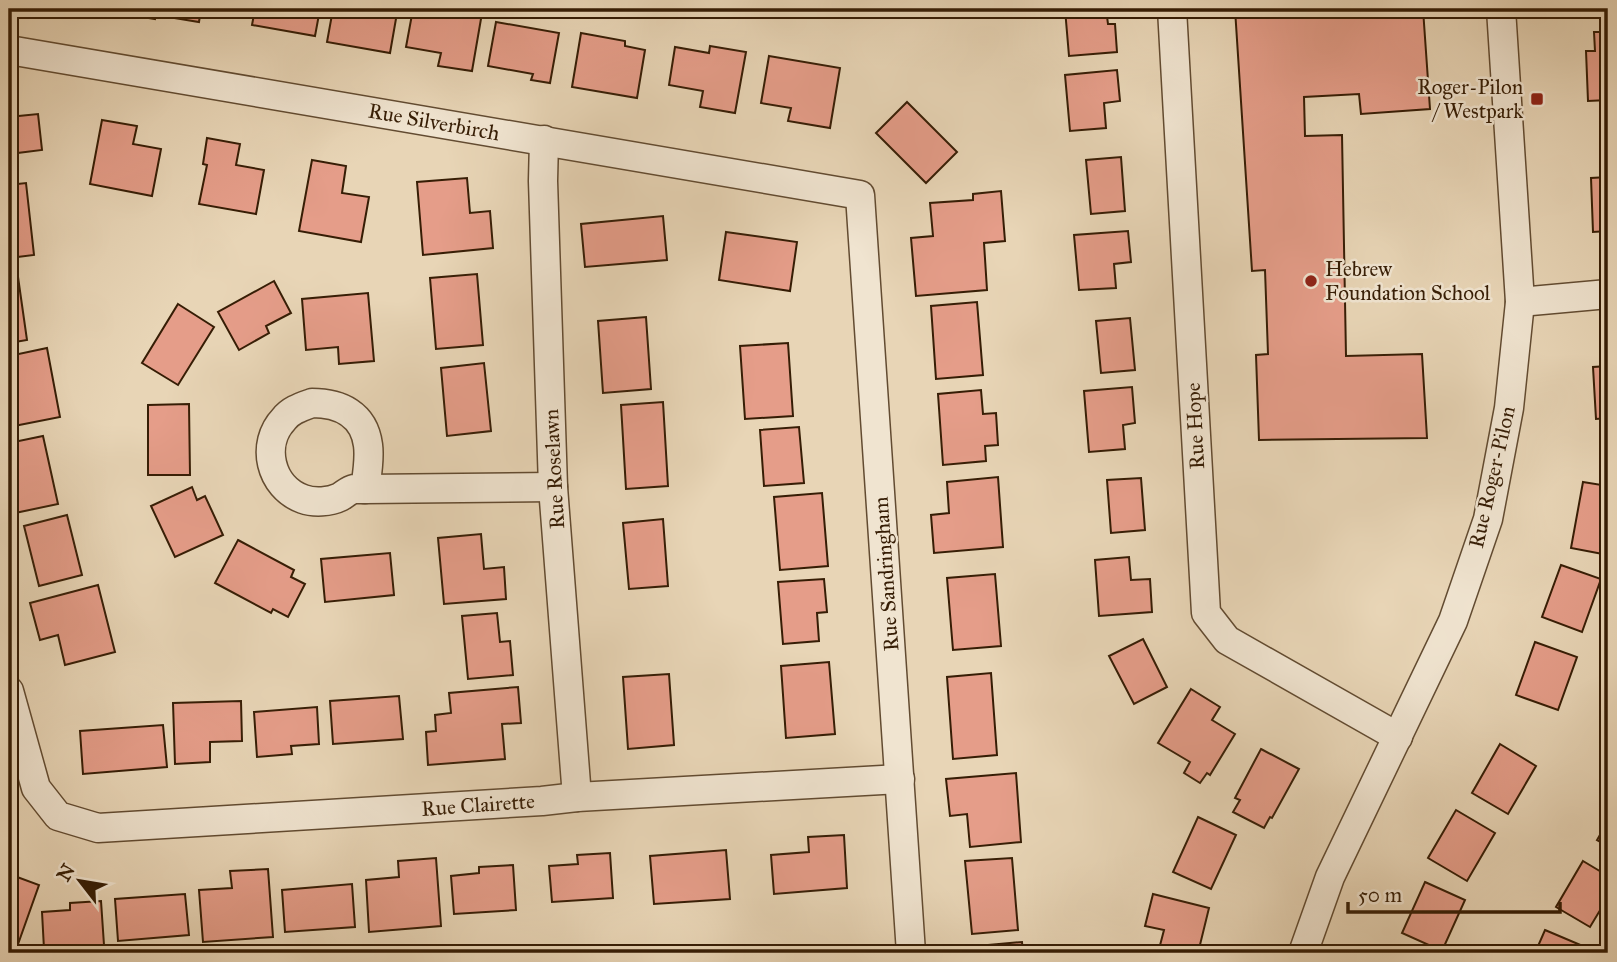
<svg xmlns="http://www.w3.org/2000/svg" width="1617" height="962" viewBox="0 0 1617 962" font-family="'IM FELL Great Primer',serif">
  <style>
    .building { fill: #e59d89; stroke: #361d05; stroke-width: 2 }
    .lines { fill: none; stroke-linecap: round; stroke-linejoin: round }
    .minor-casing { stroke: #624b31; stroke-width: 31 }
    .minor { stroke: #f0e4d0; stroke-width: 28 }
    .poi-dot { fill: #8f2418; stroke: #f0e4d0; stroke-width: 2.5 }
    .labels { text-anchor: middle; stroke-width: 5; stroke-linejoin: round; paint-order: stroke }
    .poi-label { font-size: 21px; fill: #361d05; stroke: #f0e4d0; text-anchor: end }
    .street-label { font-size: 21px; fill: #361d05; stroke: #f0e4d0 }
  </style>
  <rect width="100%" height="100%" fill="#e8d5b6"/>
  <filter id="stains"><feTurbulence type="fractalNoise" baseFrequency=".00286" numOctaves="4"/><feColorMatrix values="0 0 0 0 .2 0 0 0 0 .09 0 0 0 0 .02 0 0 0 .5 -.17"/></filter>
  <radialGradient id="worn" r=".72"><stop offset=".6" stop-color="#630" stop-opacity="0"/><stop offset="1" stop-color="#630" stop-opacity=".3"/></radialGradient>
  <g class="building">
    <path d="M95 9H157L155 19Z"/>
    <path d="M176 9H201L199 22 174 18Z"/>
    <path d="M255 9H320L315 36 252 25Z"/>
    <path d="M333 9H372L397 13 390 53 327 42Z"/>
    <path d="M413 9H458L482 13 472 71 438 66 441 53 406 47Z"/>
    <path d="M1065 9H1106L1108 24H1115L1117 52 1069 56Z"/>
    <path d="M1235 9H1423L1430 109 1361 114 1359 94 1304 97 1305 136 1342 135 1346 356 1422 354 1427 438 1259 440 1256 355 1268 354 1265 270 1252 271Z"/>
    <path d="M496 22 559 33 550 83 531 80 533 74 488 66Z"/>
    <path d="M1594 32H1608V100L1588 101 1586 51H1595Z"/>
    <path d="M581 33 625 41V46L645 50 637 98 572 87Z"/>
    <path d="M710 46 746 52 735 113 700 107 703 91 669 85 675 47 709 53Z"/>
    <path d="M769 56 840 68 830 128 788 121 791 108 761 103Z"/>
    <path d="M1117 70 1120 101 1104 103 1106 128 1070 131 1065 75Z"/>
    <path d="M907 102 957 152 926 183 876 133Z"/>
    <path d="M38 114 42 150 9 154V117Z"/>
    <path d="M102 120 137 126 133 144 161 149 152 196 90 184Z"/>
    <path d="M207 138 240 144 236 165 264 170 256 214 199 204 207 165 203 164Z"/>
    <path d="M1121 157 1125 211 1091 214 1086 160Z"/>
    <path d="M312 160 346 166 342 193 369 197 361 242 299 231Z"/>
    <path d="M1608 177V231L1593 232 1591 178Z"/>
    <path d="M467 178 470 213 490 211 493 248 423 255 417 182Z"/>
    <path d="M26 183 34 255 9 258V185Z"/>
    <path d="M1001 191 1005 241 984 243 987 290 916 296 911 238 933 236 930 203 973 200V194Z"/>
    <path d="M663 216 667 260 585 267 581 224Z"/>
    <path d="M1128 231 1131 262 1114 264 1116 288 1079 290 1074 235Z"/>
    <path d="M726 232 797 242 790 291 719 280Z"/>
    <path d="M17 270 27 340 9 343V272Z"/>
    <path d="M477 274 483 345 436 349 430 278Z"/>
    <path d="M274 281 291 313 266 326 269 333 239 350 218 312Z"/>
    <path d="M368 293 374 361 339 364 338 347 306 350 302 299Z"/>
    <path d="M977 302 983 375 936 379 931 306Z"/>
    <path d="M178 304 214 327 178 385 142 363Z"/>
    <path d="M646 317 651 389 603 393 598 321Z"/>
    <path d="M1130 318 1135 370 1101 373 1096 321Z"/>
    <path d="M788 343 793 416 745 419 740 346Z"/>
    <path d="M47 348 60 417 9 427V356Z"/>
    <path d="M484 363 491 431 447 436 441 368Z"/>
    <path d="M1608 366V418L1596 419 1593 367Z"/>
    <path d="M1132 387 1135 423 1123 425 1125 449 1089 452 1084 391Z"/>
    <path d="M981 390 983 414 996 413 998 445 985 446 986 461 943 465 938 394Z"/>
    <path d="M663 402 668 486 626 489 621 405Z"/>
    <path d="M189 404 190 475H148V405Z"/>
    <path d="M799 427 804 483 764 486 760 430Z"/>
    <path d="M43 436 58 504 15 513 9 481V443Z"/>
    <path d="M998 477 1003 547 934 553 931 515 949 513 947 482Z"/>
    <path d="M1141 478 1145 530 1111 533 1107 480Z"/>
    <path d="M1583 482 1608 486V555L1571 548Z"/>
    <path d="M192 487 197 500 205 496 223 535 175 557 151 506Z"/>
    <path d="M822 493 828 566 780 570 774 497Z"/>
    <path d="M67 515 82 575 39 586 24 526Z"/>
    <path d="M663 519 668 586 629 589 623 523Z"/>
    <path d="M481 534 484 569 504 567 506 599 444 604 438 538Z"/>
    <path d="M238 540 294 570 291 577 305 584 288 617 273 609 271 613 215 583Z"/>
    <path d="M390 553 394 595 325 602 321 559Z"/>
    <path d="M1129 557 1131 580 1150 579 1152 612 1099 616 1095 560Z"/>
    <path d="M1561 565 1601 579 1582 632 1542 617Z"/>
    <path d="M995 574 1001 646 953 650 947 578Z"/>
    <path d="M824 579 827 612 817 613 819 641 783 644 778 582Z"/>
    <path d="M98 585 115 652 65 665 58 635 40 640 30 603Z"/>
    <path d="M497 613 500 642 510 641 513 675 468 679 462 616Z"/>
    <path d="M1143 639 1167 687 1134 704 1109 656Z"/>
    <path d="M1535 642 1577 657 1558 710 1516 695Z"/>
    <path d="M829 662 835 734 786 738 781 666Z"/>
    <path d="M991 673 997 755 953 759 947 677Z"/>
    <path d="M669 674 674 745 628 749 623 677Z"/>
    <path d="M518 687 521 723 502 724 505 759 428 765 426 732 436 731 435 715 451 713 449 693Z"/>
    <path d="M1191 689 1220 707 1212 720 1235 734 1210 775 1207 773 1200 783 1184 773 1190 762 1158 743Z"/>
    <path d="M399 696 403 739 333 744 330 701Z"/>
    <path d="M241 701 242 741 210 742V762L175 764 173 703Z"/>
    <path d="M317 707 319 744 291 746 292 754 257 757 254 712Z"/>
    <path d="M163 725 167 767 83 774 80 731Z"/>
    <path d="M1500 744 1536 766 1508 814 1472 793Z"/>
    <path d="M1261 749 1299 769 1272 818 1270 817 1264 828 1233 812 1240 800 1235 798Z"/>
    <path d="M1016 773 1021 842 970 847 967 814 950 816 946 779Z"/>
    <path d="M1456 810 1495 833 1467 881 1428 858Z"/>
    <path d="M1198 817 1236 835 1211 889 1173 872Z"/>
    <path d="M1608 821V846L1597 840Z"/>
    <path d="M844 835 847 888 774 894 771 855 809 852 808 837Z"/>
    <path d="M726 850 730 899 654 904 650 856Z"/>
    <path d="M610 853 613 898 552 902 549 866 578 864 577 855Z"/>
    <path d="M436 858 441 926 369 932 366 880 399 877 398 861Z"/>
    <path d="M1012 858 1018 930 972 934 965 861Z"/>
    <path d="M1583 861 1608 876V897L1590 927 1556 907Z"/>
    <path d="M513 865 516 910 454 914 451 876 479 873V867Z"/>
    <path d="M268 869 273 937 203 942 199 890 232 888 230 871Z"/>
    <path d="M9 874 39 885 17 947 9 944Z"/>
    <path d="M1425 882 1465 900 1442 951 1402 933Z"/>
    <path d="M352 884 355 927 285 932 282 890Z"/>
    <path d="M185 894 189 935 118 941 115 899Z"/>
    <path d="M1153 894 1209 908 1198 953H1158L1164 930 1145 926Z"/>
    <path d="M101 901 104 945 44 949 42 912 70 910V903Z"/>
    <path d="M1545 930 1590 949 1588 953H1535Z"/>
    <path d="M1022 942 1023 953H967V947Z"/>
  </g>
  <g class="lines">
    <defs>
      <g id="minor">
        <path d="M1172 9 1206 613 1227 640 1398 737"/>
        <path d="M9 50 860 195 911 953"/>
        <path d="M544 140 543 181 553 487 577 797"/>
        <path d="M1520 302 1608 294"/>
        <path d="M312 403C340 403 364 414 368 445 370 459 367 475 365 489 362 489 358 489 354 489 349 490 345 494 340 497 330 502 314 503 303 499 270 487 260 444 284 419 291 410 301 407 312 403Z"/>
        <path d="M365 489 553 487"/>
        <path d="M9 691 36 788 58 816 98 828 542 801 577 797 900 779"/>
        <path d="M1303 953 1330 877 1453 621 1488 519 1509 408 1520 302 1501 9"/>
      </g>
    </defs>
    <use href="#minor" class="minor-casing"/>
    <use href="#minor" class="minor"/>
  </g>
  <g class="poi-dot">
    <rect x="1530" y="92" width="14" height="14" rx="3.5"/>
    <circle cx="1311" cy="281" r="7"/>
  </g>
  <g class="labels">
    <g class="poi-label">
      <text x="1523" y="94">Roger-Pilon<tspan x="1523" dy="24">/ Westpark</tspan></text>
      <text x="1325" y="276" text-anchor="start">Hebrew<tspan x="1325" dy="24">Foundation School</tspan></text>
    </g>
    <g class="street-label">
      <text transform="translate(434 122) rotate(10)" y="7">Rue Silverbirch</text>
      <text transform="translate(1195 426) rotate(-93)" y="7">Rue Hope</text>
      <text transform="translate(554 469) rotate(-93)" y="7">Rue Roselawn</text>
      <text transform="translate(1492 477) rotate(-77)" y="7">Rue Roger-Pilon</text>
      <text transform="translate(886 574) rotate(-94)" y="7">Rue Sandringham</text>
      <text transform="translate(478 805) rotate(-4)" y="7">Rue Clairette</text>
    </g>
  </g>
  <rect width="1617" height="962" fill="none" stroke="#e8d5b6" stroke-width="35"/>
  <rect x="10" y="10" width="1596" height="941" fill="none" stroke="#361d05" stroke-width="3.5"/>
  <rect x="18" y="18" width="1582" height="927" fill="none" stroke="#361d05" stroke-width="2"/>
  <g transform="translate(80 881) rotate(301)" stroke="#f0e4d0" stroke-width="5" paint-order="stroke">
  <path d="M0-5L12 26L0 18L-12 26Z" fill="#361d05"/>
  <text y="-10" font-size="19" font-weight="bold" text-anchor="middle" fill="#361d05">N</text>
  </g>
  <path d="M1348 902v10h212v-10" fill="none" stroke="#361d05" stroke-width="3.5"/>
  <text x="1358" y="902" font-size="21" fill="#361d05" stroke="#f0e4d0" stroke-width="5" paint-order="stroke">50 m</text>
  <rect width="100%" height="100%" filter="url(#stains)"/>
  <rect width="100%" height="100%" fill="url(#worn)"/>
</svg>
